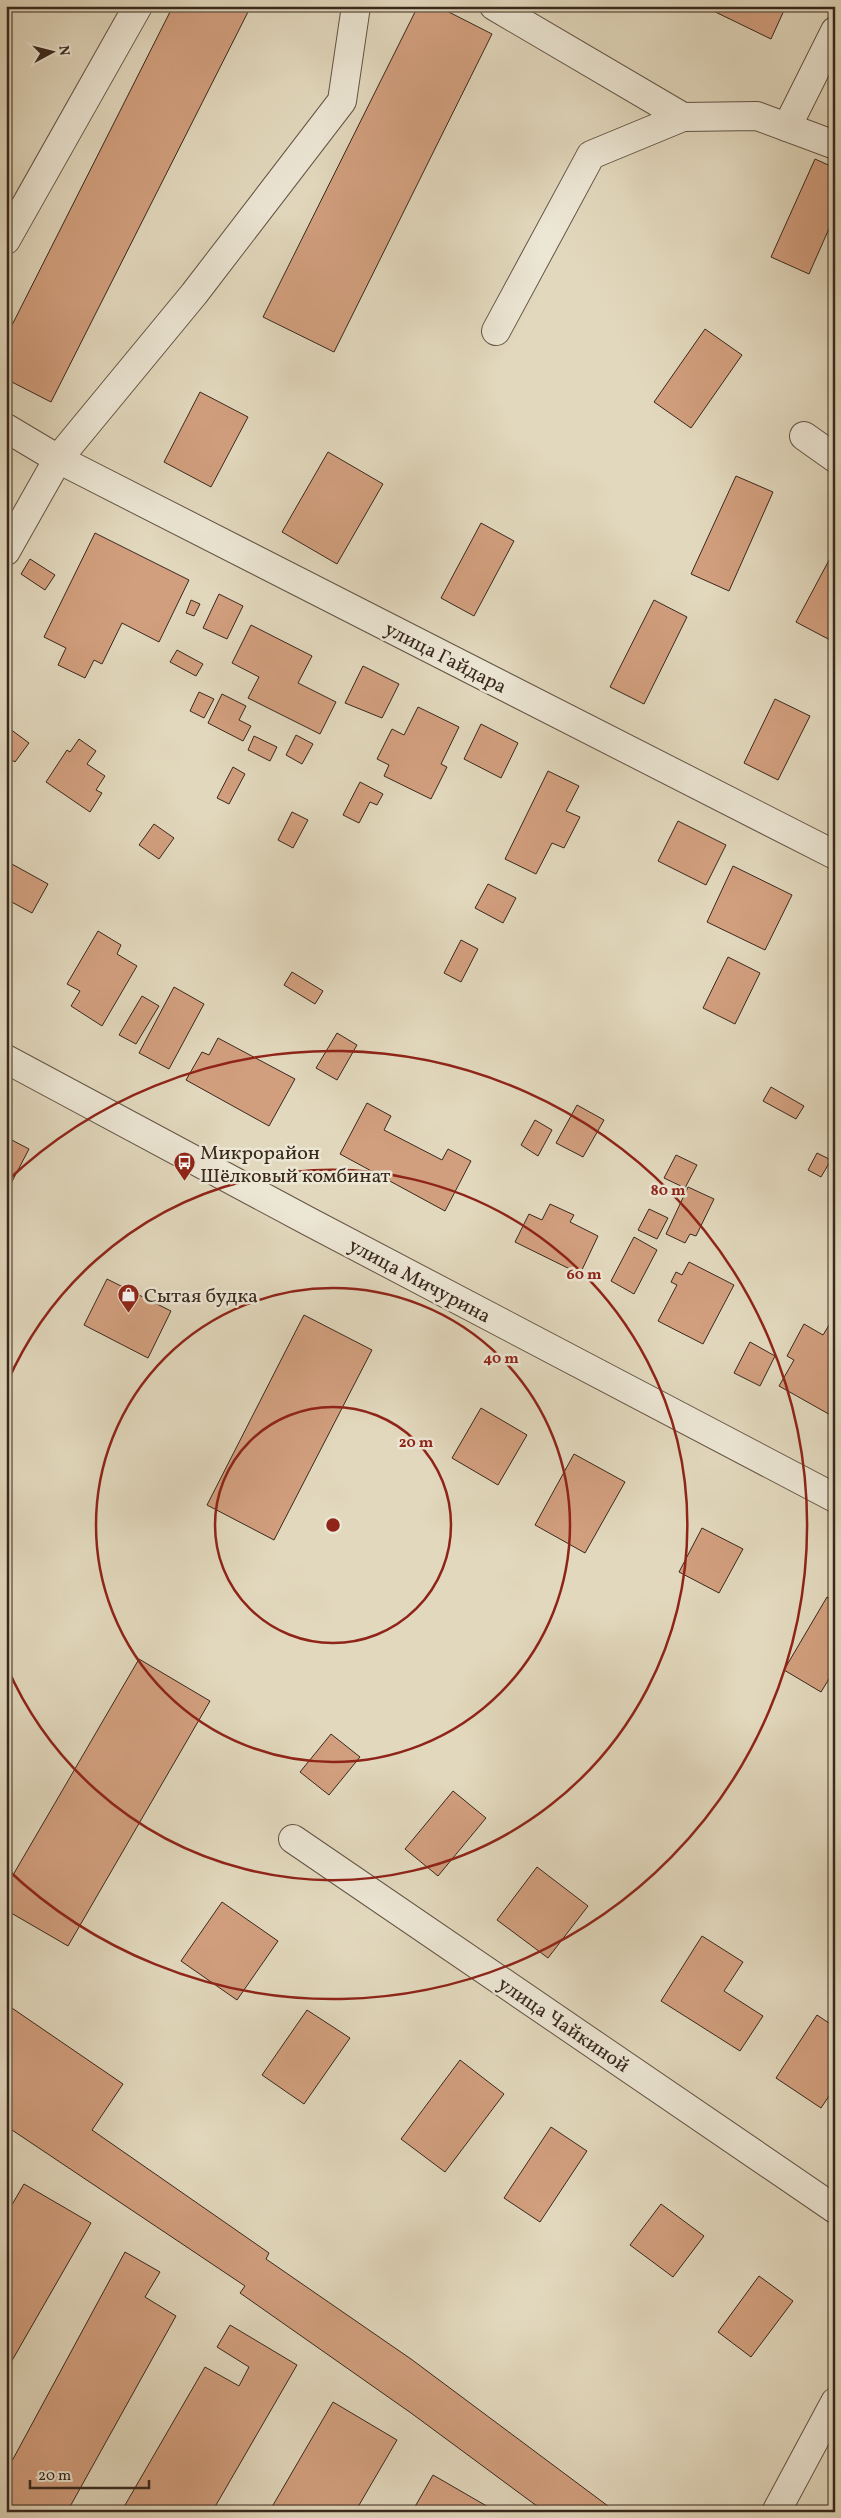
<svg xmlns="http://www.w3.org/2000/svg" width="841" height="2518" viewBox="0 0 841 2518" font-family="Vollkorn,serif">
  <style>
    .building { fill: #d29f7e; stroke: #39281d }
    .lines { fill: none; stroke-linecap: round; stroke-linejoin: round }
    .minor-casing { stroke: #635445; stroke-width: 30 }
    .minor { stroke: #ece6d4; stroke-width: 28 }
    .ring { fill: none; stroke: #8f2418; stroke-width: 2.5 }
    .labels { text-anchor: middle; stroke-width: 5; stroke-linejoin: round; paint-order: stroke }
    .street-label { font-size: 20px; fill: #39281d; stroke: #ece6d4 }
    .poi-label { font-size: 20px; fill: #39281d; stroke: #ece6d4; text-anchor: start }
    .centre { fill: #8f2418; stroke: #ece6d4; stroke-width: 2.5 }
    .ring-label { font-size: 15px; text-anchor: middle; font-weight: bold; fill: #8f2418; stroke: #ece6d4; stroke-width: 5; stroke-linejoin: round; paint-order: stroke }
  </style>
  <rect width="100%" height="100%" fill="#e2d8bd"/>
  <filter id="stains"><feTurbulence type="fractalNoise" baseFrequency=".004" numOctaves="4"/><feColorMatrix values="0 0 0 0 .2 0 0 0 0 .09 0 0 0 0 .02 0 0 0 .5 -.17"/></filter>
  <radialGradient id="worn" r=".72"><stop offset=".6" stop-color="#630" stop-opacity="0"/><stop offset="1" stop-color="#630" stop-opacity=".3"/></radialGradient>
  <g class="building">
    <path d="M173 6H251L51 402 6 379V337Z"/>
    <path d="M418 6H437L492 34 334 352 263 317Z"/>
    <path d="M703 6H786L771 39Z"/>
    <path d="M815 159 835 168V215L809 274 771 257Z"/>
    <path d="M705 329 742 355 691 428 654 402Z"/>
    <path d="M200 392 248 417 211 487 164 462Z"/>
    <path d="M328 452 383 484 337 564 282 532Z"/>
    <path d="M736 476 773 492 729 591 691 574Z"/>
    <path d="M481 523 514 541 474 616 441 598Z"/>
    <path d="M95 533 189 580 159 642 122 623 102 664 94 660 85 678 58 665 66 648 44 637Z"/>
    <path d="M835 549V636L832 641 796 622Z"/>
    <path d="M30 559 55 575 45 590 21 574Z"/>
    <path d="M219 594 243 606 227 639 203 628Z"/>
    <path d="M191 600 200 604 194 616 186 613Z"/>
    <path d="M654 600 687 617 644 704 610 687Z"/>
    <path d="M251 625 312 656 298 683 336 702 320 734 248 698 259 677 232 663Z"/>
    <path d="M177 650 203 664 196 676 170 662Z"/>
    <path d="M363 666 399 684 382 718 345 703Z"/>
    <path d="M199 692 214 699 204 718 190 711Z"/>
    <path d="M222 694 246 706 239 720 251 726 243 741 208 723Z"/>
    <path d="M775 699 810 716 778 780 744 763Z"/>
    <path d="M418 707 459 727 441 764 447 767 431 799 384 776 389 765 377 759 392 729 404 735Z"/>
    <path d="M481 724 518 743 501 778 464 759Z"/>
    <path d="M6 726 29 743 15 762 6 756Z"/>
    <path d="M296 735 313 744 302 764 286 755Z"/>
    <path d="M254 736 277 747 270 761 248 750Z"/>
    <path d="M79 739 96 751 87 764 105 776 96 790 102 793 90 812 46 782 67 750 70 752Z"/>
    <path d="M233 767 245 774 229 804 217 798Z"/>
    <path d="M548 771 579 786 566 811 580 817 564 848 552 843 536 874 505 859Z"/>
    <path d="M360 782 383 794 377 805 370 802 359 823 343 815Z"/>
    <path d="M292 812 308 820 293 848 278 840Z"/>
    <path d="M678 821 726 845 706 885 658 861Z"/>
    <path d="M154 824 174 838 159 859 139 845Z"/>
    <path d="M10 863 48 884 32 913 6 899V871Z"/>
    <path d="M733 866 792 895 765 950 707 922Z"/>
    <path d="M488 884 516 898 503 923 475 908Z"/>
    <path d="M98 931 121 945 117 954 137 966 102 1026 71 1006 80 991 67 984Z"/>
    <path d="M461 940 478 949 461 982 444 973Z"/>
    <path d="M728 957 760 973 735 1024 703 1008Z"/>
    <path d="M292 972 323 991 315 1004 284 985Z"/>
    <path d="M174 987 204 1004 169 1069 139 1053Z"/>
    <path d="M142 996 159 1006 136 1044 119 1035Z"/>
    <path d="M337 1033 357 1045 337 1080 316 1068Z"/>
    <path d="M218 1038 295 1079 269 1126 186 1080 202 1052 209 1055Z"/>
    <path d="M771 1087 804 1106 796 1119 763 1101Z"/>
    <path d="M367 1103 391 1116 384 1130 442 1160 448 1149 471 1161 445 1211 340 1154Z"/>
    <path d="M577 1105 604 1120 583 1157 556 1143Z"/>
    <path d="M535 1120 552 1130 538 1156 521 1145Z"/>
    <path d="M6 1137 29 1149 6 1193Z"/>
    <path d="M817 1153 831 1160 821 1177 808 1170Z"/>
    <path d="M676 1155 697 1165 685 1188 664 1178Z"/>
    <path d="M688 1187 714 1199 696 1236 690 1234 685 1243 666 1234Z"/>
    <path d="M550 1204 574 1215 570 1222 598 1236 580 1274 515 1242 529 1214 542 1220Z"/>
    <path d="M649 1209 668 1218 657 1239 638 1230Z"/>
    <path d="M634 1237 657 1250 634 1294 611 1281Z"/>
    <path d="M689 1262 734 1285 703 1344 658 1321 677 1285 671 1282 676 1272 682 1275Z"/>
    <path d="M107 1279 171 1311 148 1358 84 1325Z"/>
    <path d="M304 1315 372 1350 274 1540 207 1505Z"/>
    <path d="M834 1317H835L834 1417 779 1386 794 1360 787 1356 804 1324 823 1335Z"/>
    <path d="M750 1342 775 1356 760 1386 734 1373Z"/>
    <path d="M481 1408 527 1435 498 1485 452 1458Z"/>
    <path d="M574 1454 625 1482 585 1553 535 1525Z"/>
    <path d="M702 1528 743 1549 719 1593 679 1572Z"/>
    <path d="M827 1597 835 1602V1669L821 1692 784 1670Z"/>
    <path d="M139 1659 210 1701 68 1946 6 1910V1887Z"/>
    <path d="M331 1734 360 1757 329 1795 300 1772Z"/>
    <path d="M453 1791 486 1818 438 1876 405 1849Z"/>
    <path d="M537 1867 588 1906 548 1958 497 1920Z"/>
    <path d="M222 1902 278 1941 237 2000 181 1961Z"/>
    <path d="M702 1936 743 1962 724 1991 763 2016 740 2051 661 2001Z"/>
    <path d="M6 2004 123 2084 92 2130 269 2253 266 2259 411 2359 616 2512H545L411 2413 240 2293 245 2286 6 2126Z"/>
    <path d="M307 2010 350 2038 304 2104 262 2075Z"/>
    <path d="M817 2015 835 2027V2087L821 2108 776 2078Z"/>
    <path d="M460 2060 504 2094 445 2172 401 2139Z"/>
    <path d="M551 2127 587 2151 540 2222 504 2198Z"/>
    <path d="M24 2184 91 2223 6 2371V2215Z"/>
    <path d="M661 2204 704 2236 673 2277 630 2245Z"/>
    <path d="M125 2252 160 2272 145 2297 176 2316 67 2512H6V2472Z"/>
    <path d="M759 2276 793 2301 751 2357 718 2332Z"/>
    <path d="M230 2325 297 2365 212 2512H121L205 2367 239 2386 249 2367 217 2347Z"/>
    <path d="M333 2402 397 2440 355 2512H269Z"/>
    <path d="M433 2475 497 2512H412Z"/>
  </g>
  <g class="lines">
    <defs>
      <g id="minor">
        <path d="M494 6 683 117"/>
        <path d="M787 127 835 31"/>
        <path d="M6 240 138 6"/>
        <path d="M496 331 591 155 683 117 757 116 835 145"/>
        <path d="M6 428 58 459 835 855"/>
        <path d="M804 436 835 458"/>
        <path d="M6 551 58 459 194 294 342 101 356 6"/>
        <path d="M6 1059 308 1221 835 1498"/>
        <path d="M293 1839 835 2209"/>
        <path d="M776 2512 835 2402"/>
      </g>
    </defs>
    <use href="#minor" class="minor-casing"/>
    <use href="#minor" class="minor"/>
  </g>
  <g class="ring">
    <circle cx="333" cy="1525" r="118"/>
    <circle cx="333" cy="1525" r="237"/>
    <path d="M7 1383A355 355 0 1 1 7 1667"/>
    <path d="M7 1181A474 474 0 1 1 7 1869"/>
  </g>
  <defs>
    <symbol id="bus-pin" viewBox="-11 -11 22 30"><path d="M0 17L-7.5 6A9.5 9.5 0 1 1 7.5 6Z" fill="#8f2418" stroke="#ece6d4"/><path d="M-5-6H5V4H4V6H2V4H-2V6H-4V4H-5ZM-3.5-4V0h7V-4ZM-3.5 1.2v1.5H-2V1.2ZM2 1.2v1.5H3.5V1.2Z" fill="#fff"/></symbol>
    <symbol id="shop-pin" viewBox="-11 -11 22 30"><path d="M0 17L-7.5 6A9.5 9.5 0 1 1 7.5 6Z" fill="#8f2418" stroke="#ece6d4"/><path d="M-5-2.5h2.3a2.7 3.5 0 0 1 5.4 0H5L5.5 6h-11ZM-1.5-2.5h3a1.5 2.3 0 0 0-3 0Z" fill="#fff"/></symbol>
  </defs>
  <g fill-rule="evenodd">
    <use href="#bus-pin" x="172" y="1150" width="25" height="34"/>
    <use href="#shop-pin" x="116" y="1282" width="25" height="34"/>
  </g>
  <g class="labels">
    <g class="street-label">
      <text transform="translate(446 657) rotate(27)" y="7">улица Гайдара</text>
      <text transform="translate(420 1280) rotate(28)" y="7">улица Мичурина</text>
      <text transform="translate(564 2024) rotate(34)" y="7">улица Чайкиной</text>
    </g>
    <g class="poi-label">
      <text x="200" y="1159">Микрорайон<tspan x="200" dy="23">Шёлковый комбинат</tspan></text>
      <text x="144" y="1302">Сытая будка</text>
    </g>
  </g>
  <circle cx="333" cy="1525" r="8" class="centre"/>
  <g class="ring-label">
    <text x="668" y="1195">80 m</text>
    <text x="584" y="1279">60 m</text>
    <text x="501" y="1363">40 m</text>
    <text x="416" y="1447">20 m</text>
  </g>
  <rect width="841" height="2518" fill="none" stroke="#e2d8bd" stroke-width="25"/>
  <rect x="8" y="8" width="826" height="2503" fill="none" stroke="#39281d" stroke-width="2.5"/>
  <rect x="12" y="12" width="816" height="2493" fill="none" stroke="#39281d"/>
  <g transform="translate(52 52) rotate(83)" stroke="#ece6d4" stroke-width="4" paint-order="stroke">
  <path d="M0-4L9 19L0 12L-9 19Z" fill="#39281d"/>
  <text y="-8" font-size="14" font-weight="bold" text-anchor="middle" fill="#39281d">N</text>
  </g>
  <path d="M30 2480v8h119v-8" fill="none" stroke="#39281d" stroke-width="2.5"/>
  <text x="38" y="2480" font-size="15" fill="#39281d" stroke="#ece6d4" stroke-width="4" paint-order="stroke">20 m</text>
  <rect width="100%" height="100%" filter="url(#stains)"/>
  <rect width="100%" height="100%" fill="url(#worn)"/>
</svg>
